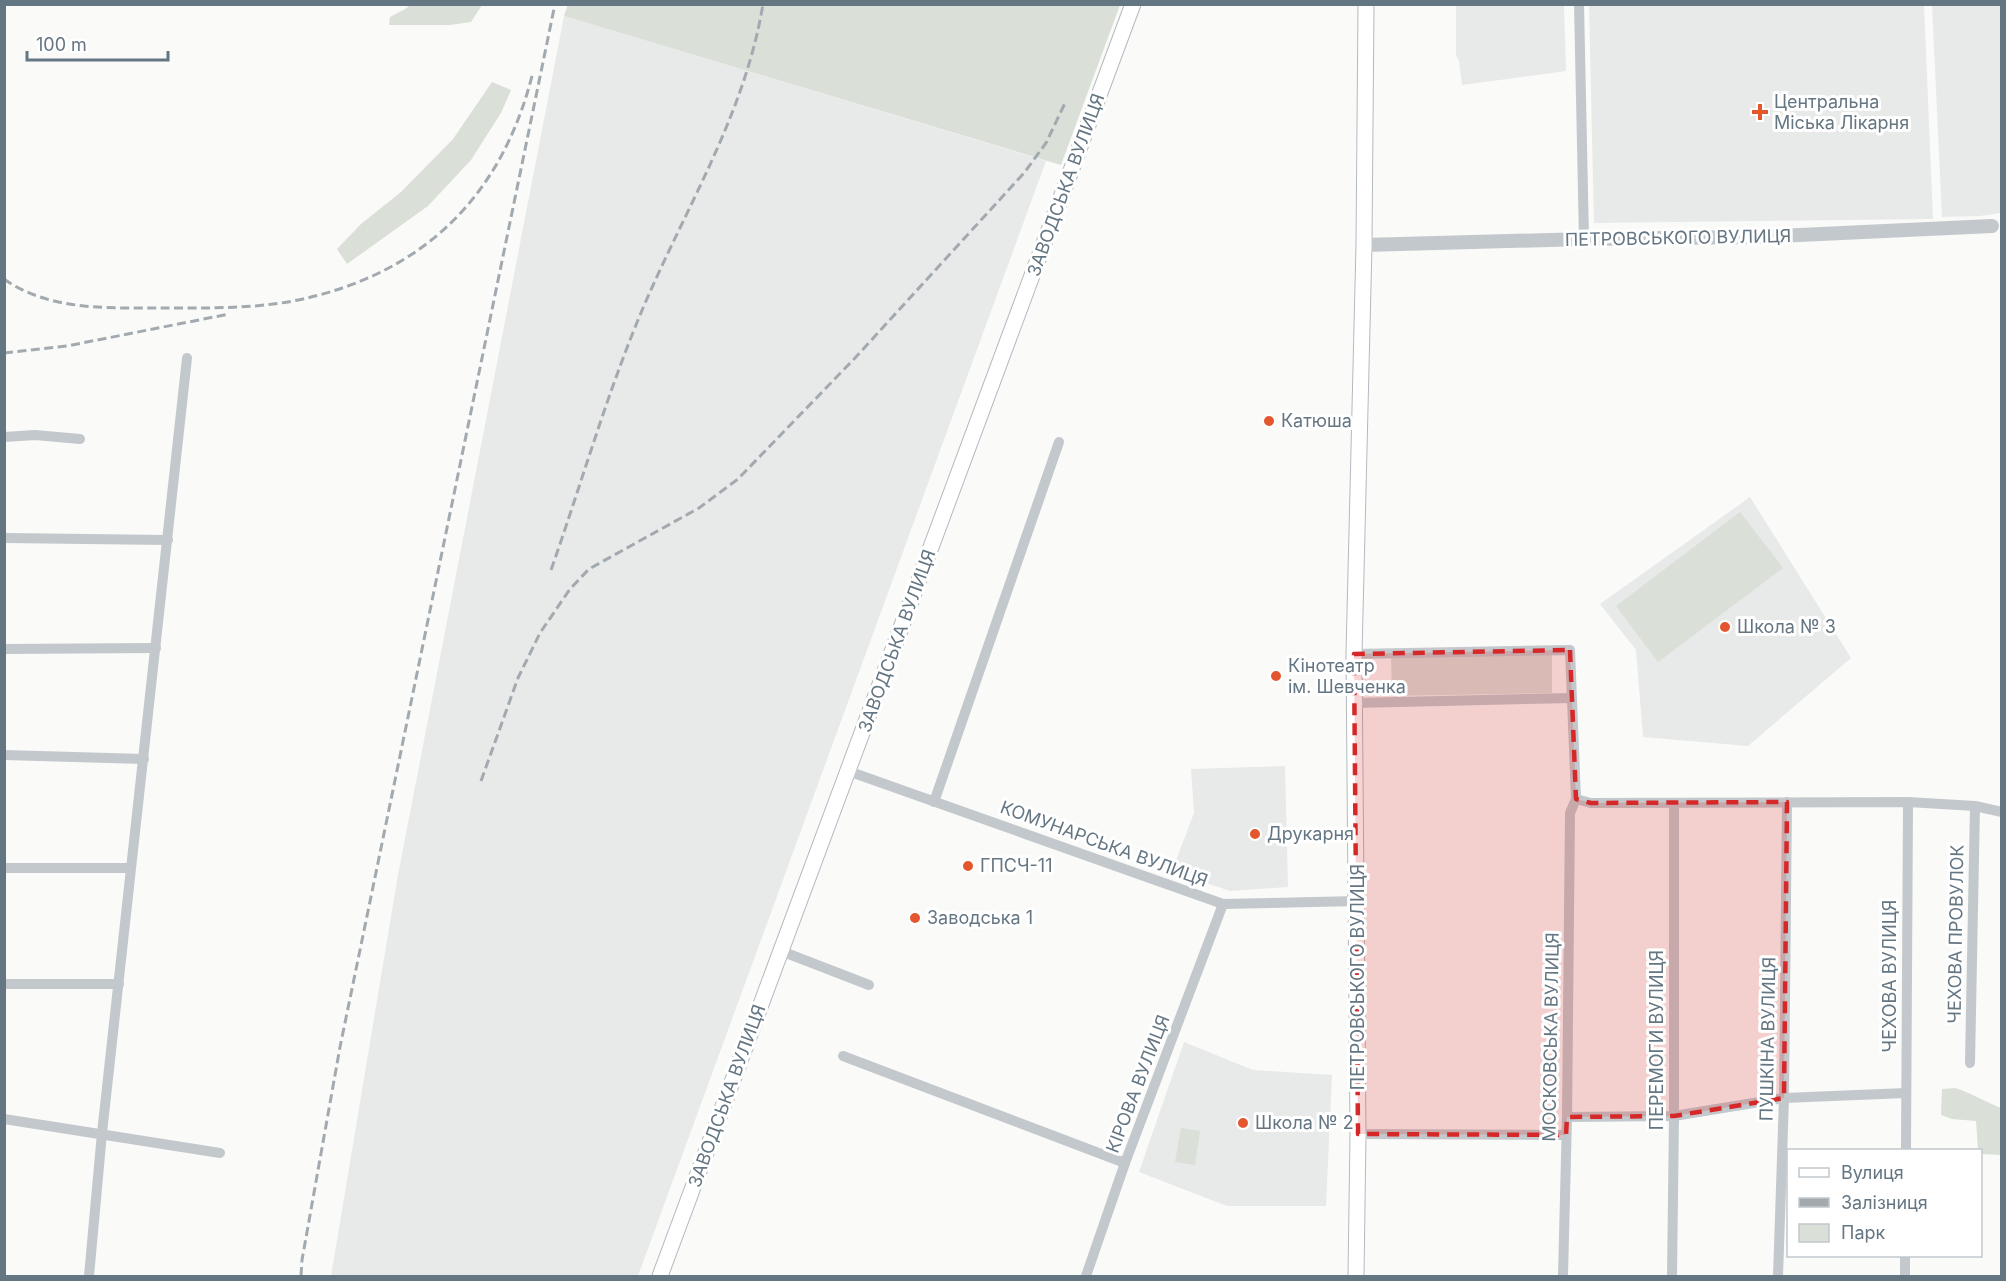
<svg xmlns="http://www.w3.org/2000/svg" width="2006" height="1281" viewBox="0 0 2006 1281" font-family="Inter,sans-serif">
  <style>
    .built { fill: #e8e9e9 }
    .green { fill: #dadfd7 }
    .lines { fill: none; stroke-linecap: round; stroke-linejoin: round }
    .secondary-casing { stroke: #b3babf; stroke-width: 17 }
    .minor { stroke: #c3c8cc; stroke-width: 10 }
    .tertiary { stroke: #c3c8cc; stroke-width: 14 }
    .secondary { stroke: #fff; stroke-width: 15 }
    .rail { stroke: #a2aab0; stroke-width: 3; stroke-dasharray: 9 4.5; stroke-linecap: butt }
    .marked { fill: #d62828; fill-opacity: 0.2; stroke: #d62828; stroke-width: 4.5; stroke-dasharray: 12 8; stroke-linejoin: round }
    .poi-dot { fill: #e4572e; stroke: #fff; stroke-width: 2 }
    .labels { text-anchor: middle; stroke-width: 6; stroke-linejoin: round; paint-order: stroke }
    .poi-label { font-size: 18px; fill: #657683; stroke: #fff; text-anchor: start }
    .street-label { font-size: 18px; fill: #657683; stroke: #fff }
  </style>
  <rect width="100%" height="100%" fill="#fafaf8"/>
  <g class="built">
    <path d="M1456 5H1564L1566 71 1462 85 1459 61 1456 55Z"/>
    <path d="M1589 5H1924L1933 219 1594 223Z"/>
    <path d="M1932 5H2001V213L1980 216 1942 217Z"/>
    <path d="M564 16 1046 161 638 1276H331L398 875Z"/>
    <path d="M1750 497 1851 658 1748 746 1643 737 1636 650 1600 604Z"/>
    <path d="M1285 766 1288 887 1230 891 1172 871 1194 813 1191 769Z"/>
    <path d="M1184 1042 1253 1070 1332 1075 1326 1206H1227L1139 1172Z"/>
  </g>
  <g class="green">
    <path d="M568 4H1120V5L1061 165 564 16Z"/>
    <path d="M409 5V4L482 5 471 22 450 25H389L390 17 407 8Z"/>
    <path d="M492 82 511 90 501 113 471 160 428 206 347 264 337 249 361 224 401 192 453 139Z"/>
    <path d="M1740 512 1783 568 1658 662 1616 606Z"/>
    <path d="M1552 654V693L1392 696 1391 657Z"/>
    <path d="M1955 1088C1972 1093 1985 1102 2001 1108V1155L1981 1154 1980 1150H1978L1976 1121 1952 1119 1941 1115 1942 1089Z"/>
    <path d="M1181 1128 1200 1131 1195 1165 1175 1162Z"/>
  </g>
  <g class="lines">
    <defs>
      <g id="secondary">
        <path d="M660 1276 1133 4"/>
        <path d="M1356 1276 1358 1134 1354 654 1364 245 1366 4"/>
      </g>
    </defs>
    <use href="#secondary" class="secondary-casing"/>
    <g class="minor">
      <path d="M1579 4 1584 239"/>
      <path d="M4 437 35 435 80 439"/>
      <path d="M4 538 168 540"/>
      <path d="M4 649 156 648"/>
      <path d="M1354 654 1570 650 1576 799 1591 803 1908 802 1975 806 2002 812"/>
      <path d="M1354 703 1572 698"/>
      <path d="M4 755 144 759"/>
      <path d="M848 771 1223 904 1358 901"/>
      <path d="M934 802 1059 442"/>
      <path d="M4 868H130"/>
      <path d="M781 951 869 985"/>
      <path d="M4 984H119"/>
      <path d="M843 1056 1125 1163"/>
      <path d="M1970 1063 1975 806"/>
      <path d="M1567 1117 1674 1116 1784 1098 1906 1093"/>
      <path d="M4 1119 220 1153"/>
      <path d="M1358 1134 1566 1135"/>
      <path d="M1906 1150 1908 802"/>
      <path d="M89 1276 102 1133 187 358"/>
      <path d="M1086 1276 1125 1163 1223 904"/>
      <path d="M1563 1276 1567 1117 1570 813 1576 799"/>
      <path d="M1672 1276 1674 1116V803"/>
      <path d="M1778 1276 1784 1098 1787 802"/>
      <path d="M1905 1276V1256"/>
    </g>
    <path class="tertiary" d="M1364 245 1584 239 1758 237 1992 226"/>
    <use href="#secondary" class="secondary"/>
    <g class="rail">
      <path d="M4 279C49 311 109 308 162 308 205 308 250 309 293 301 421 276 502 198 533 72"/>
      <path d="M4 353 67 346 229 314"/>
      <path d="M551 570C582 482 607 393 643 308 686 207 745 114 763 4"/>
      <path d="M481 781 518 678 540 633 570 589 589 569 699 508 738 479 855 358 1024 173 1046 143 1066 101"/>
      <path d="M301 1276 302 1260 340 1047 555 4"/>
    </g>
  </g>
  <path class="marked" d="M1570 650 1576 799 1591 803 1787 802 1784 1098 1674 1116 1567 1117 1566 1135 1358 1134 1354 654Z"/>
  <g class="poi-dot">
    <path d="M1757 103h6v6h6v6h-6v6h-6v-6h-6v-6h6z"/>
    <circle cx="1269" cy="421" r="6"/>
    <circle cx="1725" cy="627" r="6"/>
    <circle cx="1276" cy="676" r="6"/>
    <circle cx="1255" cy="834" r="6"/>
    <circle cx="968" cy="866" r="6"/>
    <circle cx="915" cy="918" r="6"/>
    <circle cx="1243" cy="1123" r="6"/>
  </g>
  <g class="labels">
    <g class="poi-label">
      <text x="1774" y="108">Центральна<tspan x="1774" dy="21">Міська Лікарня</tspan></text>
      <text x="1281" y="427">Катюша</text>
      <text x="1737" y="633">Школа № 3</text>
      <text x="1288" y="672">Кінотеатр<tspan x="1288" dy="21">ім. Шевченка</tspan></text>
      <text x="1267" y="840">Друкарня</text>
      <text x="980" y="872">ГПСЧ-11</text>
      <text x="927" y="924">Заводська 1</text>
      <text x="1255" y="1129">Школа № 2</text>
    </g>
    <g class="street-label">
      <text transform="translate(1066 185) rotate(-70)" y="6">ЗАВОДСЬКА ВУЛИЦЯ</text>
      <text transform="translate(1678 238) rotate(-1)" y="6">ПЕТРОВСЬКОГО ВУЛИЦЯ</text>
      <text transform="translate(897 641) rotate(-70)" y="6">ЗАВОДСЬКА ВУЛИЦЯ</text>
      <text transform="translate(1104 844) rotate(20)" y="6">КОМУНАРСЬКА ВУЛИЦЯ</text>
      <text transform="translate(1956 934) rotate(-89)" y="6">ЧЕХОВА ПРОВУЛОК</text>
      <text transform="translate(1890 976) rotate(-90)" y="6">ЧЕХОВА ВУЛИЦЯ</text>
      <text transform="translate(1358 977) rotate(-90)" y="6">ПЕТРОВСЬКОГО ВУЛИЦЯ</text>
      <text transform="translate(1551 1037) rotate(-89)" y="6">МОСКОВСЬКА ВУЛИЦЯ</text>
      <text transform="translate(1768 1039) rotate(-89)" y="6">ПУШКІНА ВУЛИЦЯ</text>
      <text transform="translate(1657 1040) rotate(-90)" y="6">ПЕРЕМОГИ ВУЛИЦЯ</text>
      <text transform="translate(1138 1084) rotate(-69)" y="6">КІРОВА ВУЛИЦЯ</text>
      <text transform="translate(727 1096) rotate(-70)" y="6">ЗАВОДСЬКА ВУЛИЦЯ</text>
    </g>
  </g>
  <rect width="2006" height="1281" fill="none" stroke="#657683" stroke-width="12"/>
  <rect x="1787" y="1149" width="195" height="108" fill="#ffffff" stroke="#c1c8cd" stroke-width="1.5"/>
  <rect x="1799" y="1168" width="30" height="9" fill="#ffffff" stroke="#c1c8cd" stroke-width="1.5"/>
  <text x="1841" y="1179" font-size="18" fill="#657683">Вулиця</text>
  <rect x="1799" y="1198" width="30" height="9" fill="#a2aab0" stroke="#c1c8cd" stroke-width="1.5"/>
  <text x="1841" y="1209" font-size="18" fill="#657683">Залізниця</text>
  <rect x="1799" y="1224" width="30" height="18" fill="#dadfd7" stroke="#c1c8cd" stroke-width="1.5"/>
  <text x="1841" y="1239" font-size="18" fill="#657683">Парк</text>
  <path d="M27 51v9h141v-9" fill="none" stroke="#657683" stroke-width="3"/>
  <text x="36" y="51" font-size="18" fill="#657683" stroke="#ffffff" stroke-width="4.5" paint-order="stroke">100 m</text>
</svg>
